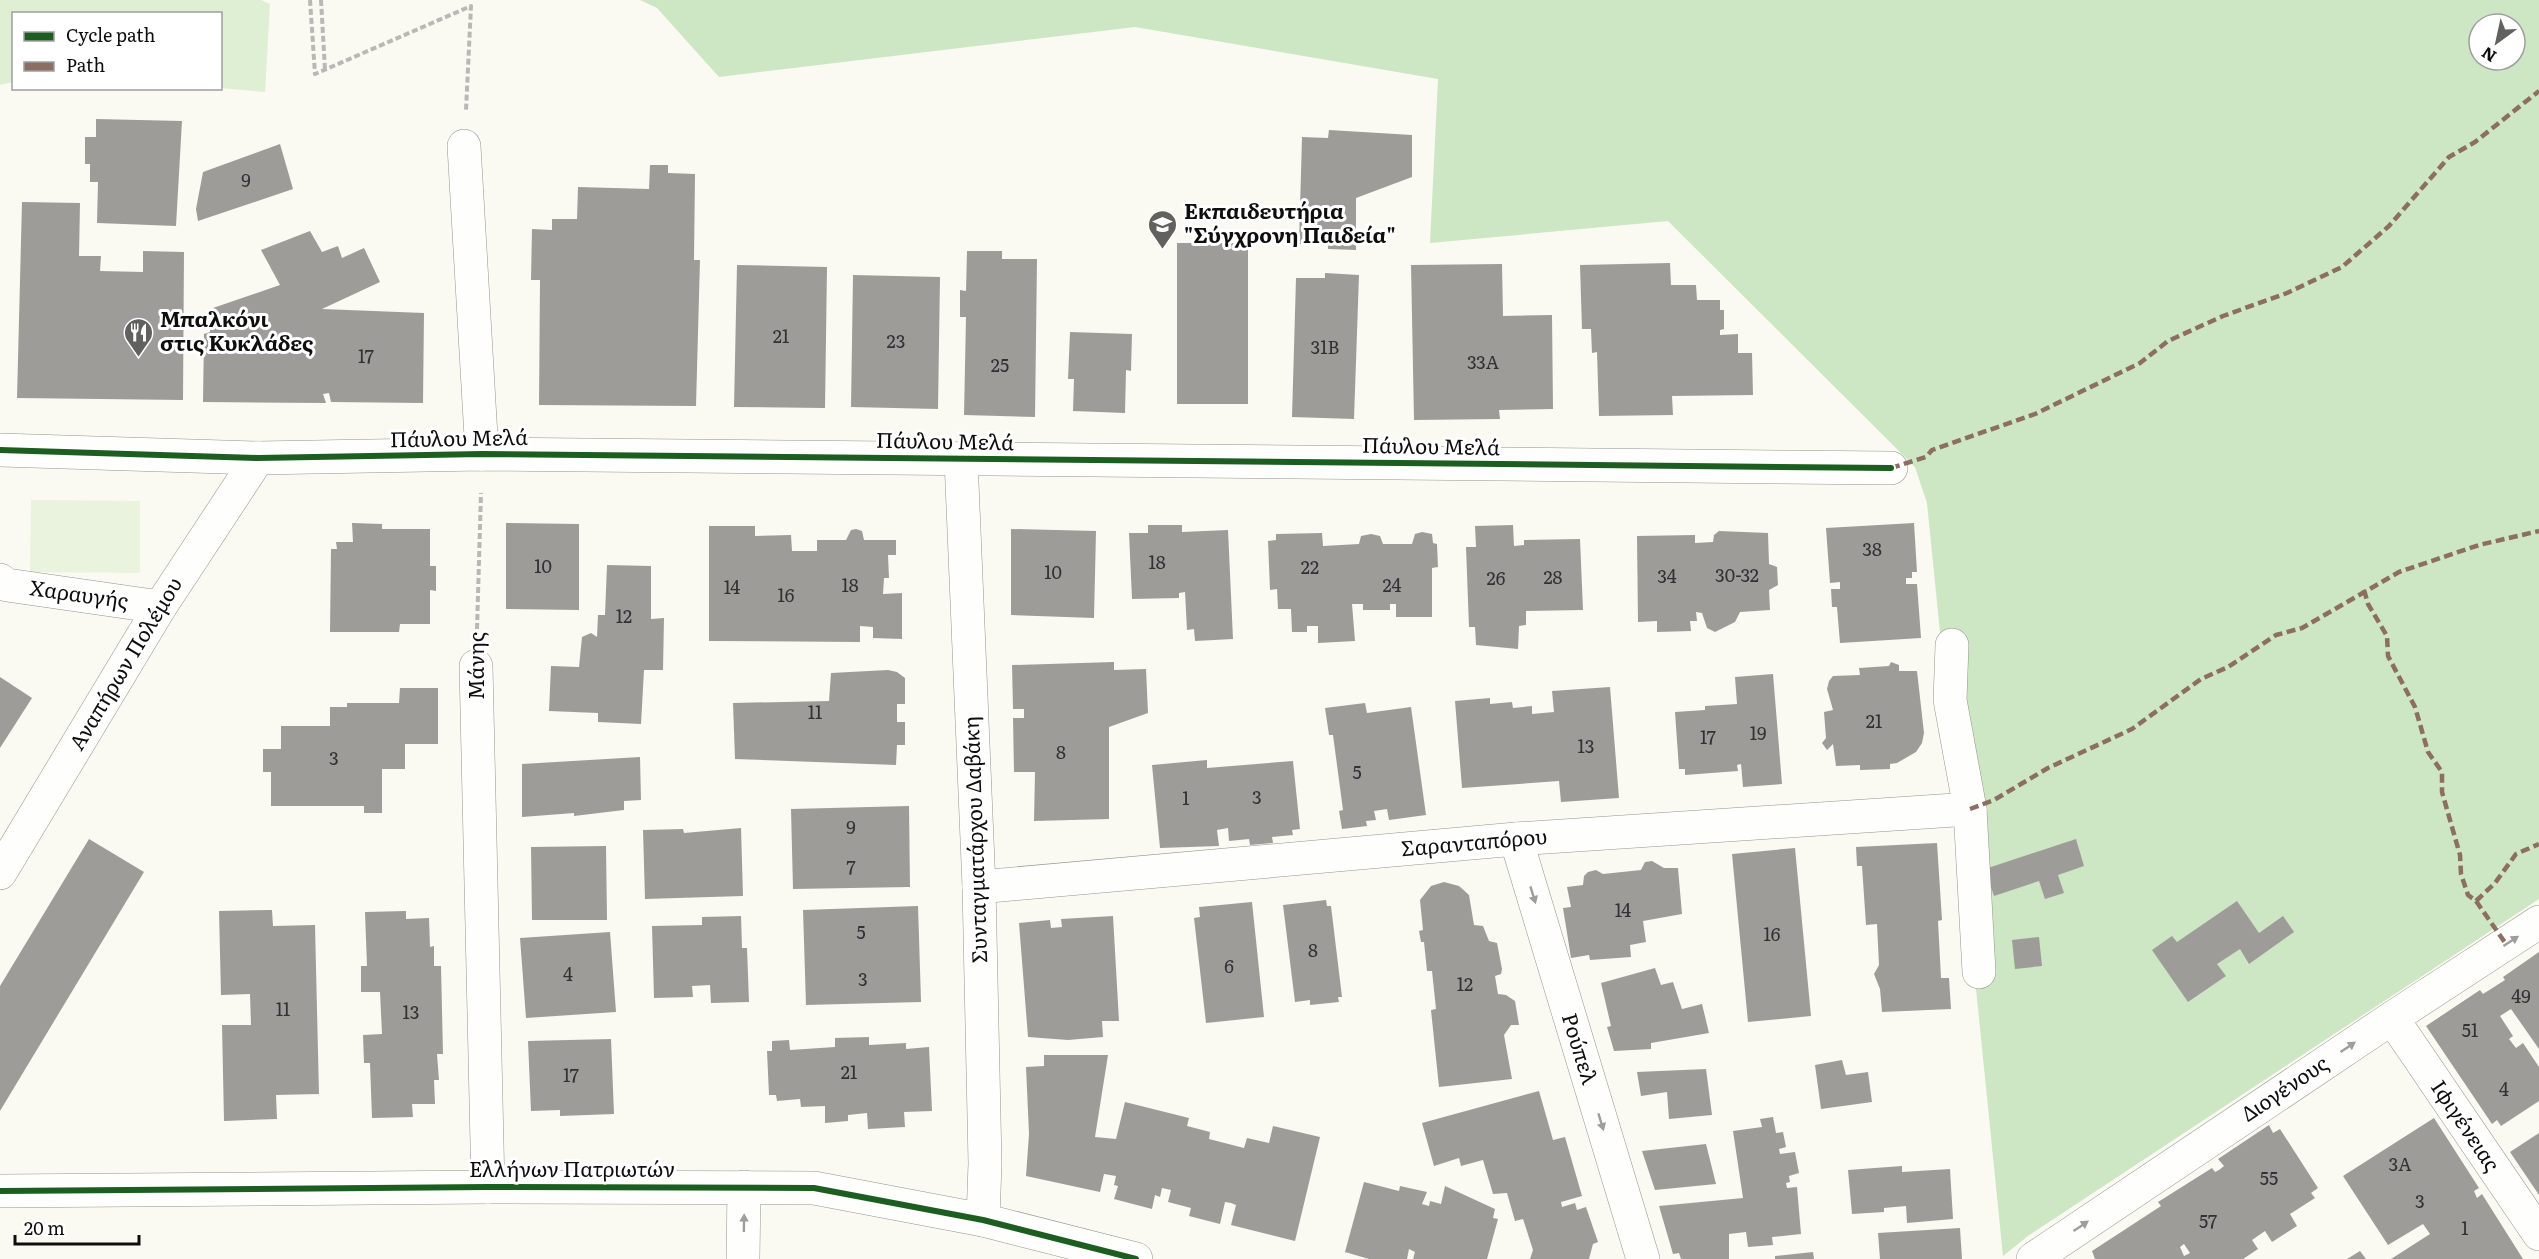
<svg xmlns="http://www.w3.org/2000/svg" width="2539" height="1259" viewBox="0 0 2539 1259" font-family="Literata,serif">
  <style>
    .green { fill: #deefd4 }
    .forest { fill: #cde6c3; fill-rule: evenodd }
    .pitch { fill: #e9f3de }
    .building { fill: #9e9c98; fill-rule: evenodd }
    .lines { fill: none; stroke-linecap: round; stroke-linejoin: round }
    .minor-casing { stroke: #949491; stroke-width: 34 }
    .path { stroke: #b8b8b6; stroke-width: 4; stroke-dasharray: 6 3; stroke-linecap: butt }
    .minor { stroke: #fefefd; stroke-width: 33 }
    .quiet { stroke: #8d6e63; stroke-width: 4.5; stroke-dasharray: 9 4.5; stroke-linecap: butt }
    .cycleway-casing { stroke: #fff; stroke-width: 10 }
    .cycleway { stroke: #1b5e20; stroke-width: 6 }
    .oneway { fill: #9e9e9d }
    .labels { text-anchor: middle; stroke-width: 6; stroke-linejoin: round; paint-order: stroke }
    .number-label { font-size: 18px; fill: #323230 }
    .poi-label { font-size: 21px; font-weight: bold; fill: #0e0e0e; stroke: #fff; text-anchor: start }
    .street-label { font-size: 21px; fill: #0e0e0e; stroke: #fff }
  </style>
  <rect width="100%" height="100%" fill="#fafaf2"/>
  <path class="green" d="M0 0H261L270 4 265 92 221 88 220 14H14L13 82 0 85Z"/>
  <path class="forest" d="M640 0H2539V899L2028 1236 2003 1256 1927 503 1915 467 1668 221 1430 243 1438 79 1135 27 719 77 657 8ZM2479 24H2515V60H2479Z"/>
  <path class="pitch" d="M31 500 140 501V573L30 572Z"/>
  <g class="building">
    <path d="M96 119 182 121 176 226 97 223 98 182H90V164H85V137H96Z"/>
    <path d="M1329 130 1412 135V177L1356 198V250L1328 249V245L1299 244 1302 137 1328 138Z"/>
    <path d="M280 144 293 189 198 221 196 209 203 172Z"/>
    <path d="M650 165H668V173L695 174 694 260H700L696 406 539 405 540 280H531L532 229 552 230V219H577L578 187 649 189Z"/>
    <path d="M22 202 80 203 79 256H101L100 271 143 272V251L184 252 183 400 17 398Z"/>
    <path d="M310 231 322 252 338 246 342 258 364 248 380 282 322 309 424 313 423 403 331 402 329 393 323 394 326 403 203 402 204 334 210 332V309L280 285 261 250Z"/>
    <rect x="1177" y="243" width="71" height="161"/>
    <path d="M967 251H1002V259H1037L1035 417 964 415 966 317H960V290L966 291Z"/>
    <path d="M1670 263 1671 285H1696L1697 300H1720V310H1724V329L1720 330V335L1738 334V353H1752L1753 395 1672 396 1673 415 1599 416 1597 352 1592 353 1591 329H1582L1580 265Z"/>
    <path d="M1502 264 1503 316 1552 315 1553 409 1499 410 1500 419 1414 420 1411 265Z"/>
    <path d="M737 265 827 267 825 408 734 407Z"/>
    <path d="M1325 273 1359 275 1354 419 1292 417 1296 278H1325Z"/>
    <path d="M853 275 940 277 938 409 851 407Z"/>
    <path d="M1070 332 1132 334 1131 371 1126 370 1125 413 1073 411 1074 379H1068Z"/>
    <path d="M352 523 382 524V529H430V566H436V591L430 590V624H400L399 632H330L331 549H337L336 542H353Z"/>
    <path d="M506 523 579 524V610L506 609Z"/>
    <path d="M1914 523 1917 572H1912V578H1906V584H1917L1921 638 1840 643 1837 607H1832L1831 589H1840V582L1830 583 1826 528Z"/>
    <path d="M1148 525H1182V532L1228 530 1233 639 1195 641 1194 629 1187 630 1185 592 1179 593V598L1132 599 1129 533H1148Z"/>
    <path d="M1513 525 1514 546 1524 545V540L1580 539 1583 610 1526 611V625L1519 626 1518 649 1476 645 1475 627H1469L1466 547H1476L1475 526Z"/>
    <path d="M709 526H755V536L791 535 792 551H817V540H846L851 530 856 529 862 531 864 540H896V555H888L889 578H884L883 594 902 593V639L873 638V627L860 626V642L709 641Z"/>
    <path d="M1011 529 1096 531 1094 618 1011 615Z"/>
    <path d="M1719 531 1768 533 1769 564 1777 567 1778 585 1769 590 1770 610 1740 612 1735 622 1715 632 1707 628 1702 613 1696 612 1697 621H1690L1691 631 1657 632V621L1638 622 1637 536 1695 535V543L1713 542 1714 535Z"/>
    <path d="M1422 532 1432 534 1433 543 1437 544 1438 567 1432 568V617H1396V604H1390V610H1363V604H1352L1355 641 1318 643V626H1307V632H1292L1291 609H1278L1277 589 1270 590 1268 541 1276 540V534L1322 533 1323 546 1359 544 1361 536 1371 534 1380 536 1383 544H1412L1415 534Z"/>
    <path d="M607 565 651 566V619L664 618 663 670H644L641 724 598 722V713L549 711 551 666 579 667 582 637 591 633 597 637 598 615H605Z"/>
    <path d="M1114 662V670L1146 669 1148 713 1109 727V819L1034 821 1035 772H1014L1013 718H1024V709H1013L1012 665Z"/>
    <path d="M1891 662 1899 665V671H1917L1924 733 1922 743 1916 752 1897 763 1890 764V769L1860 770V765L1836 766 1833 744 1827 750 1822 743 1826 738 1824 712 1833 710 1827 689 1829 681 1833 676 1860 675 1859 668 1889 666Z"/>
    <path d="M888 670 897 672 905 678V704H897V722H905V745H897L896 765 735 759 733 703 829 701 831 673Z"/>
    <path d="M1773 674 1782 784 1743 787 1741 764 1737 765 1738 771 1685 775V769H1679L1675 712 1705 710V706L1737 704 1735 677Z"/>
    <path d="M0 677 32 698 0 748Z"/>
    <path d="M1610 687 1619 798 1561 802 1559 781 1462 788 1455 701 1490 698V704L1512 702 1513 708 1532 706V714L1554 712 1552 691Z"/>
    <path d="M400 688H438V744H405V769H382V813H364V806H271V772H263V749H281V726H330V707H347V703H399Z"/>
    <path d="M1365 703 1367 713 1411 707 1426 815 1389 820 1387 809 1374 811 1376 820 1366 821 1367 826 1342 829 1339 811 1343 810 1333 735H1329L1325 708Z"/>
    <path d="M640 757 641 800 624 801V810L574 816V813L522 817V764Z"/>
    <path d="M1207 760V768L1293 761 1300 829 1292 830 1293 835 1272 837 1273 843 1250 845 1249 839 1229 841 1228 828 1217 830 1219 846 1160 848 1152 765Z"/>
    <path d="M909 806 910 887 793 889 791 809Z"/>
    <path d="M741 828 743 896 645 899 643 830 683 829 684 833Z"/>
    <path d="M89 839 144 872 0 1111V986Z"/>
    <path d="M2076 839 2084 866 2058 875 2064 893 2045 899 2039 881 1994 896 1985 869Z"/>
    <path d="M1937 843 1942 920 1938 921 1941 978H1949L1951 1009 1882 1012 1880 989 1874 974 1879 965 1877 924 1866 925 1862 866H1857L1856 847Z"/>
    <path d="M606 846 607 920H532L531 847Z"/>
    <path d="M1795 848 1811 1016 1748 1022 1732 854Z"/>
    <path d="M1652 861 1664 868H1678L1682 914 1643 921 1646 942 1630 945 1631 957 1590 960 1589 955 1571 958 1563 908 1571 907 1567 887 1583 885 1584 876 1588 872 1596 870 1603 874 1641 870 1645 862Z"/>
    <path d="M1444 882 1459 886 1469 895 1474 925 1483 926 1489 941 1497 943 1502 969 1501 974 1495 976 1498 994 1506 995 1515 1001 1519 1025H1511L1504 1035 1512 1079 1439 1087 1431 1010 1436 1009 1432 971H1427L1424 942H1421L1419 931 1423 930 1420 900 1431 886Z"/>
    <path d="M1326 900 1327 906H1331L1342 997H1338L1339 1002 1310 1005V1000L1295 1002 1283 905Z"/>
    <path d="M2237 901 2259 933 2283 916 2294 932 2249 964 2240 949 2217 964 2226 976 2188 1002 2152 950 2172 936 2177 942Z"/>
    <path d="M1252 902 1264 1017 1206 1023 1194 918 1200 917 1199 907Z"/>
    <path d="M918 906 921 1002 806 1005 803 910Z"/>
    <path d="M272 910 273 926 315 925 319 1094 276 1095 277 1119 224 1121 222 1025H251L250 994 221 995 219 911Z"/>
    <path d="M406 911V919L429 918 430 947 434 946V966H441L443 1054H437L439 1080H434L435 1104H412L413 1117 372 1118 370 1063H364L363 1035 382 1034 380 992H361V966H367L365 912Z"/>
    <path d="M741 916 742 948H747L749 1002 711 1003 710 985 692 986 693 997 654 998 652 926 702 925V917Z"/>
    <path d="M1113 916 1119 1021H1102L1103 1037 1068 1040 1028 1037 1019 923 1050 920 1051 928 1062 927 1061 919Z"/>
    <path d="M610 932 616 1012 526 1018 520 938Z"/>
    <path d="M2039 937 2042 966 2015 969 2012 940Z"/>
    <path d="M2539 952V1049L2511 1009 2500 1016 2513 1036 2509 1039 2516 1048 2523 1043 2539 1067V1101L2501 1126 2497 1120 2492 1124 2426 1026 2480 990 2483 994 2505 980 2503 977Z"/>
    <path d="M1655 968 1661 985 1673 982 1682 1009 1702 1004 1709 1033 1651 1043V1049L1614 1051 1607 1027 1611 1026 1601 983Z"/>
    <path d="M869 1037V1045L906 1043V1049L929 1047 932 1111 904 1112 905 1127 868 1129 867 1113 848 1115V1121L825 1123V1106L801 1107 800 1099 777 1101 776 1095H769L767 1051H772V1041L789 1040 790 1050 835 1047V1038Z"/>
    <path d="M611 1039 614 1114 560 1116V1110L531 1111 528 1041Z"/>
    <path d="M1044 1055H1108L1095 1137 1116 1139 1125 1102 1189 1118 1187 1126 1210 1132 1209 1139 1244 1148 1247 1138 1269 1143 1273 1126 1320 1137 1295 1241 1231 1225 1236 1205 1231 1203 1225 1202 1220 1224 1189 1216 1191 1208 1168 1202 1171 1190 1162 1188 1160 1197 1155 1195 1152 1209 1114 1199 1118 1186 1114 1185 1116 1176 1104 1174 1100 1192 1026 1176 1029 1134 1026 1067 1044 1066Z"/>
    <path d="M1842 1060 1846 1075 1868 1072 1872 1102 1821 1109 1815 1065Z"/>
    <path d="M1706 1069 1712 1115 1669 1119 1667 1092 1641 1096 1637 1072Z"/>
    <path d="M1539 1091 1553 1140 1565 1137 1582 1196 1561 1202 1562 1207 1575 1203 1577 1210 1586 1207 1598 1242 1593 1244 1589 1259H1530L1533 1250 1523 1219 1515 1221 1507 1193 1493 1194 1483 1160 1461 1166 1459 1158 1434 1166 1422 1123Z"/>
    <path d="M1773 1117 1776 1133 1783 1132 1786 1147 1779 1149 1780 1154 1795 1152 1799 1173 1789 1176 1790 1182 1786 1183 1787 1188 1797 1187 1801 1234 1772 1237 1773 1245 1748 1247 1746 1232 1729 1234V1259H1681L1679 1253 1673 1254 1659 1206 1743 1198 1733 1131 1762 1127 1760 1119Z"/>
    <path d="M2434 1118 2479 1188 2474 1191 2477 1198 2482 1194 2523 1259H2391L2430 1234 2423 1224 2388 1245 2343 1176Z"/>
    <path d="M2269 1125 2273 1133 2280 1129 2318 1188 2311 1193 2315 1198 2290 1214 2297 1226 2272 1242 2265 1231 2252 1240 2258 1249 2243 1259H2095L2092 1251 2161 1206 2158 1202 2212 1168 2215 1172 2219 1170 2224 1166 2218 1159ZM2184 1244 2190 1253 2184 1256 2180 1247Z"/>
    <path d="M2539 1133V1195L2510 1152Z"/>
    <path d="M1706 1144 1716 1184 1655 1190 1642 1151Z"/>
    <path d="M1902 1166V1172L1950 1169 1953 1219 1907 1223 1906 1206 1884 1208V1212L1852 1214 1848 1170Z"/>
    <path d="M1364 1182 1399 1191 1400 1186 1427 1192 1422 1204 1429 1206 1430 1201 1441 1204 1445 1186 1495 1209 1493 1218 1498 1219 1487 1259H1413L1415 1252 1409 1249 1407 1259H1369L1345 1252Z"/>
    <path d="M1960 1228 1962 1259H1880L1878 1233Z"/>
    <path d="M2360 1251 2366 1259H2347Z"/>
    <path d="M1813 1252 1814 1259H1775V1256Z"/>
  </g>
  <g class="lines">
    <defs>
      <g id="minor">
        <path d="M464 146 482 454"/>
        <path d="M0 450 258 458 482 454 1891 468"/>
        <path d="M961 459 979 887 985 1163 983 1220"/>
        <path d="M0 580 7 585 160 607"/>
        <path d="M1952 645 1950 700 1970 809 1979 972"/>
        <path d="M476 666 488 1187"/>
        <path d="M1516 839 1643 1259"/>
        <path d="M0 873 160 607 258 458"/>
        <path d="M979 887 1516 839 1970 809"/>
        <path d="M2392 1018 2539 1234"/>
        <path d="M0 1191 488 1187 814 1188 983 1220 1136 1259"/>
        <path d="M743 1259 744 1187"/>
        <path d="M2033 1259 2392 1018 2539 922"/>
      </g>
    </defs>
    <use href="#minor" class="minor-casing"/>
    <g class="path">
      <path d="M310 0 315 74 471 6 466 110"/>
      <path d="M321 0 325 70"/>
      <path d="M477 629 481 493"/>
    </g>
    <use href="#minor" class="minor"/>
    <g class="quiet">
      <path d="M1891 468 1926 457 1932 450 2035 414 2140 363 2168 341 2223 316 2287 293 2342 267 2389 226 2449 157 2475 142 2539 91"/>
      <path d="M2364 590 2368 604 2387 636 2388 656 2415 707 2428 752 2442 772V792L2460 855 2461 874 2468 895 2476 901 2506 944"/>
      <path d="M1970 809 1994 800 2048 768 2132 729 2201 679 2228 667 2276 635 2302 628 2399 572 2479 545 2539 531"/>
      <path d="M2476 901 2495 883 2516 854 2539 844"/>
    </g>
    <defs>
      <g id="cycleway">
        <path d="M0 450 258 458 482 454 1891 468"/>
        <path d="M0 1191 488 1187 814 1188 983 1220 1136 1259"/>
      </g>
    </defs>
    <use href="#cycleway" class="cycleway-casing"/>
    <use href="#cycleway" class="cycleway"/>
  </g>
  <defs><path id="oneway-solid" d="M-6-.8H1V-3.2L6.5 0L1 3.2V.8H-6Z" transform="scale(1.5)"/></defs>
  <g class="oneway">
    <use href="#oneway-solid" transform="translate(1533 895) rotate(73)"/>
    <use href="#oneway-solid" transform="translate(2511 941) rotate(-33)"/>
    <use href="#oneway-solid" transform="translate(2348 1047) rotate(-34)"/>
    <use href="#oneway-solid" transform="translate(1601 1122) rotate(73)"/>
    <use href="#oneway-solid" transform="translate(744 1223) rotate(-89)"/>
    <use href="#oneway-solid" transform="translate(2081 1226) rotate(-34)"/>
  </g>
  <defs>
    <symbol id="school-pin" viewBox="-11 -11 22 30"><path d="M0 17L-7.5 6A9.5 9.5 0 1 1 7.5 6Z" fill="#61615e" stroke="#fff"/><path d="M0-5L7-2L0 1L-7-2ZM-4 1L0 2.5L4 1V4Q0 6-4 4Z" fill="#fff"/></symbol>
    <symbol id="restaurant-pin" viewBox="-11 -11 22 30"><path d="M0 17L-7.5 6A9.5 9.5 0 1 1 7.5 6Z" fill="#61615e" stroke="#fff"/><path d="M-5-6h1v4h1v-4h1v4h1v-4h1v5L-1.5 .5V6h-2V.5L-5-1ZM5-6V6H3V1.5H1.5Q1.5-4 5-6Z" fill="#fff"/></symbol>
  </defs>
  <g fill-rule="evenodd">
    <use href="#school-pin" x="1146" y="208" width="33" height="45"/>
    <use href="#restaurant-pin" x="122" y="316" width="33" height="45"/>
  </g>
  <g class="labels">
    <g class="number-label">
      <text x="246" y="187">9</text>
      <text x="781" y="343">21</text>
      <text x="896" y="348">23</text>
      <text x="1325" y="354">31Β</text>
      <text x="366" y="363">17</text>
      <text x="1483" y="369">33Α</text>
      <text x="1000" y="372">25</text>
      <text x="1872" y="556">38</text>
      <text x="1157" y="569">18</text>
      <text x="543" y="573">10</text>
      <text x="1310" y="574">22</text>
      <text x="1053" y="579">10</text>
      <text x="1737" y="582">30-32</text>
      <text x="1667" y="583">34</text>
      <text x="1553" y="584">28</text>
      <text x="1496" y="585">26</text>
      <text x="850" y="592">18</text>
      <text x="1392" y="592">24</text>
      <text x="732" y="594">14</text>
      <text x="786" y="602">16</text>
      <text x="624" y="623">12</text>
      <text x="815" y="719">11</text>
      <text x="1874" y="728">21</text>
      <text x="1758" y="740">19</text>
      <text x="1708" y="744">17</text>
      <text x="1586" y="753">13</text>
      <text x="1061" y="759">8</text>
      <text x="334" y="765">3</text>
      <text x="1357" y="779">5</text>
      <text x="1257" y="804">3</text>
      <text x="1186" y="805">1</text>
      <text x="851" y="834">9</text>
      <text x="851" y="874">7</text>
      <text x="1623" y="917">14</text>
      <text x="861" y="939">5</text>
      <text x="1772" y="941">16</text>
      <text x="1313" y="957">8</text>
      <text x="1229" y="973">6</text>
      <text x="568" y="981">4</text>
      <text x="863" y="986">3</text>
      <text x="1465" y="991">12</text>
      <text x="2521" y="1003">49</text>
      <text x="283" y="1016">11</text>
      <text x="411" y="1019">13</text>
      <text x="2470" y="1037">51</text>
      <text x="849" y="1079">21</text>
      <text x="571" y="1082">17</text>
      <text x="2504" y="1096">4</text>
      <text x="2400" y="1171">3Α</text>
      <text x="2269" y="1185">55</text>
      <text x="2420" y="1208">3</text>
      <text x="2208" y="1228">57</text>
      <text x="2465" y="1235">1</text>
    </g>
    <g class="poi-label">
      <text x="1184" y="219">Εκπαιδευτήρια<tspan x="1184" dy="24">"Σύγχρονη Παιδεία"</tspan></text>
      <text x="160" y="327">Μπαλκόνι<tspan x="160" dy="24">στις Κυκλάδες</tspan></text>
    </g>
    <g class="street-label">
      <text transform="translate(459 439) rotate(-1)" y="7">Πάυλου Μελά</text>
      <text transform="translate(945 442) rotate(1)" y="7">Πάυλου Μελά</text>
      <text transform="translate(1431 447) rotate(1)" y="7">Πάυλου Μελά</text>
      <text transform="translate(79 595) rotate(8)" y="7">Χαραυγής</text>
      <text transform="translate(126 664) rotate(-59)" y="7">Αναπήρων Πολέμου</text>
      <text transform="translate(477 666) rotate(-90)" y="7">Μάνης</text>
      <text transform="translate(976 840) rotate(-92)" y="7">Συνταγματάρχου Δαβάκη</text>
      <text transform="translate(1474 843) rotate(-5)" y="7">Σαρανταπόρου</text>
      <text transform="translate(1579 1049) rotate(73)" y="7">Ρούπελ</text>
      <text transform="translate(2285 1089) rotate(-34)" y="7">Διογένους</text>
      <text transform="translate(2465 1126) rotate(56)" y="7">Ιφιγένειας</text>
      <text x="572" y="1177">Ελλήνων Πατριωτών</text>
    </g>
  </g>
  <rect x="12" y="12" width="210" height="78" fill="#ffffff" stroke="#9f9f9f" stroke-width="1.5"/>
  <rect x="24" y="32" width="30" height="9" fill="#1b5e20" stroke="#9f9f9f" stroke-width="1.5"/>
  <text x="66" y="42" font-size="18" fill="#0e0e0e">Cycle path</text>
  <rect x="24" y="62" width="30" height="9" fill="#8d6e63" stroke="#9f9f9f" stroke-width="1.5"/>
  <text x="66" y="72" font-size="18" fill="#0e0e0e">Path</text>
  <g transform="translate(2497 42) rotate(213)"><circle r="28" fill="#ffffff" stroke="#9f9f9f" stroke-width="1.5"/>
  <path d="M0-4.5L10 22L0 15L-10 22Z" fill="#61615e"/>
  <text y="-9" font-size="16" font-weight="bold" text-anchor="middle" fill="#0e0e0e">N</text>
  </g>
  <path d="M15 1235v9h124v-9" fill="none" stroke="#0e0e0e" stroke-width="3"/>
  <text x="24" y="1235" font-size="18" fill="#0e0e0e" stroke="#ffffff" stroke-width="4.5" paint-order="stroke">20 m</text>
</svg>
